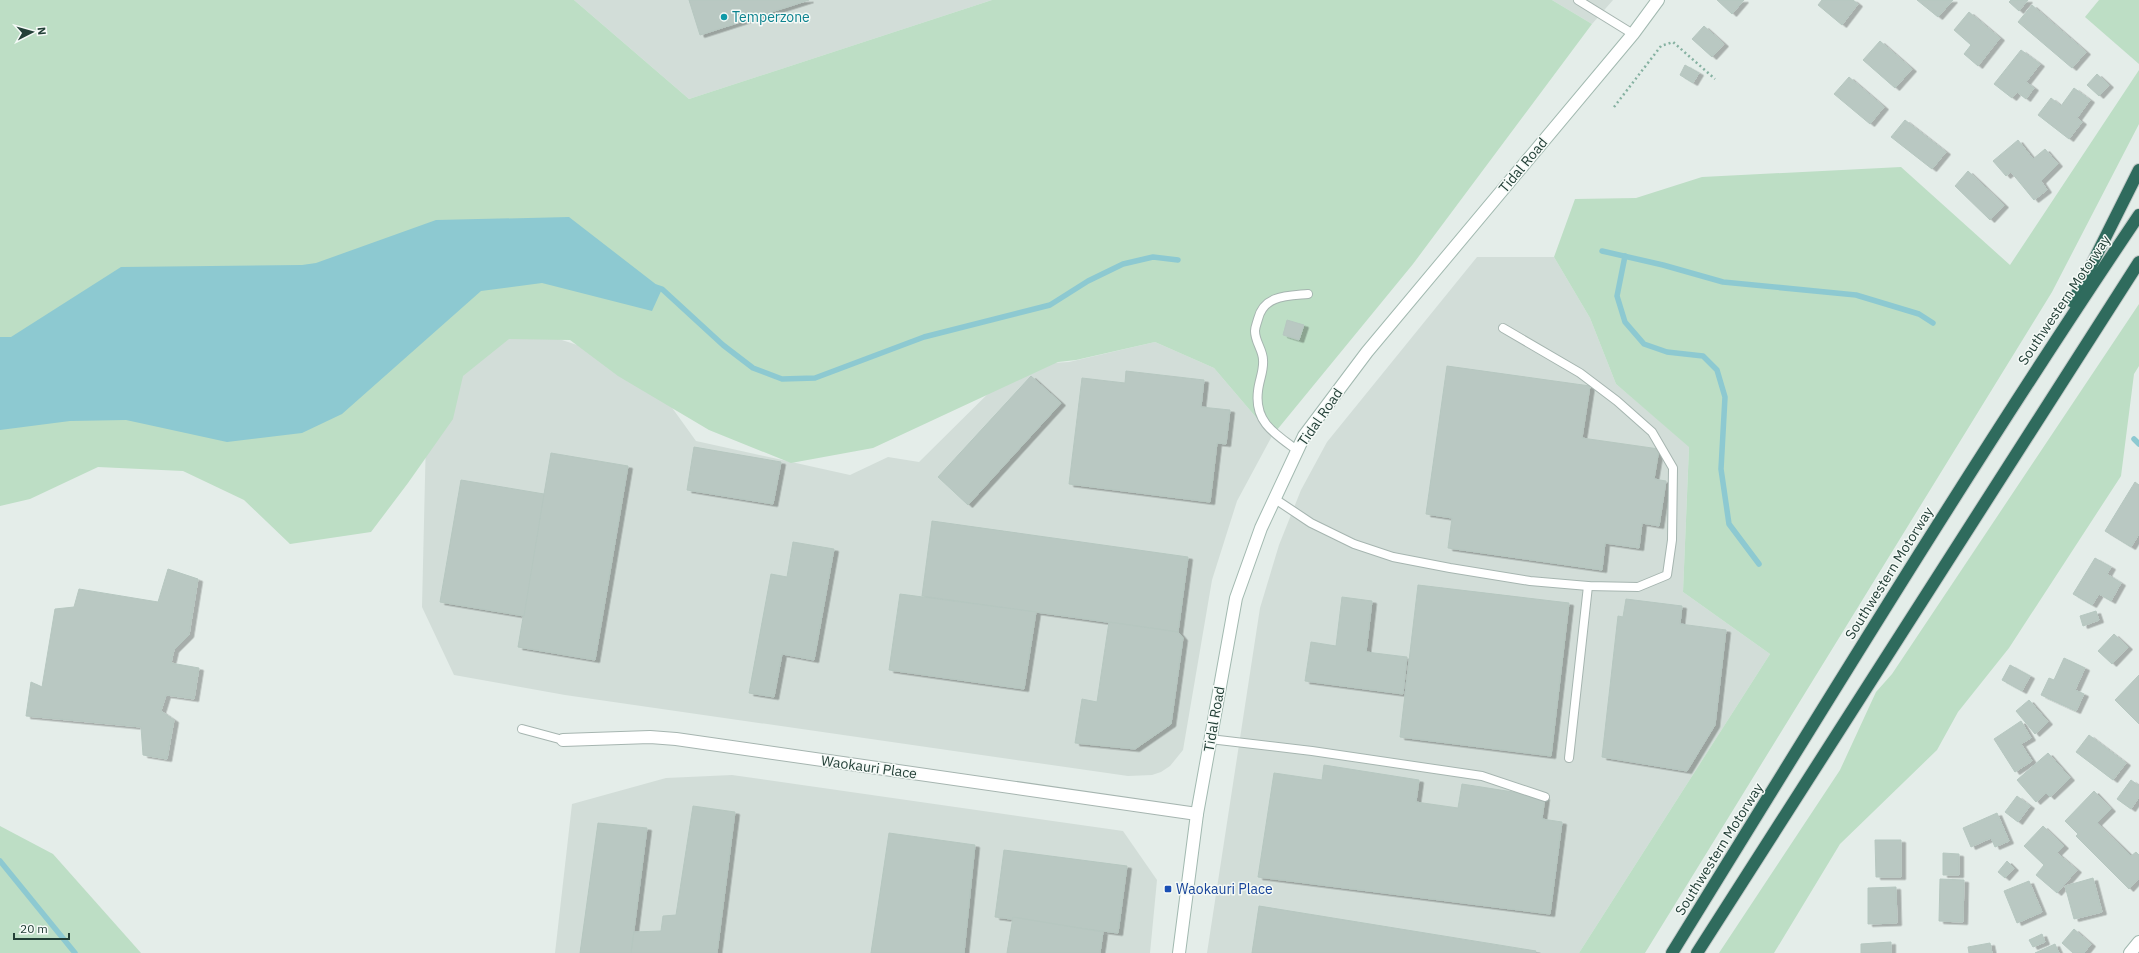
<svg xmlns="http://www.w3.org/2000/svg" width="2139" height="953" viewBox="0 0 2139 953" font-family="'IBM Plex Sans',sans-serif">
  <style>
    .built { fill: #d2ddd8 }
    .green { fill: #bddec5 }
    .water { fill: #8dc9d1 }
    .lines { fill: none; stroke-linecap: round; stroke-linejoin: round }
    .stream { stroke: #8dc9d1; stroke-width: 5.5 }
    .building { fill: #b9c8c2; stroke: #b6c7c0; filter: url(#shadow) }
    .lane-casing { stroke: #a6b5b0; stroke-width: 10 }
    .street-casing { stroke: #a6b5b0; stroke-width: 14 }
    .secondary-casing { stroke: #a2b9b0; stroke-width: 14 }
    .highway-casing { stroke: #c1c9c7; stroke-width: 14 }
    .path { stroke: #85b1a1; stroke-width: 2.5; stroke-dasharray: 2 3; stroke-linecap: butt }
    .lane { stroke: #fff; stroke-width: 8 }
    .street { stroke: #fff; stroke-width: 12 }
    .secondary { stroke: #fff; stroke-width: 12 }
    .highway { stroke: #2f6b5d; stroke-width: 12 }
    .culture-dot { fill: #0f9aa8; stroke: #f5faf7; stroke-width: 1.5 }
    .transit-dot { fill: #1a4fb4; stroke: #f5faf7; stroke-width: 1.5 }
    .labels { text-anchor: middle; stroke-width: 3; stroke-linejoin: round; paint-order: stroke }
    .culture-label { font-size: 14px; fill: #0d838f; stroke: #f5faf7; text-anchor: start }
    .street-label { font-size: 14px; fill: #233f37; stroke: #f5faf7 }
    .transit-label { font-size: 14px; fill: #164399; stroke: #f5faf7; text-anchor: start }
  </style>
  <defs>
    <filter id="shadow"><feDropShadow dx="4.5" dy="2.5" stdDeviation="0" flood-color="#0004"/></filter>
  </defs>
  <rect width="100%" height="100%" fill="#e4ede9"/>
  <g class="built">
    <path d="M574 0H992L689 99Z"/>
    <path d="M1552 0H1613L1592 24Z"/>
    <path d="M1477 257H1554L1590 318 1616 384 1689 446 1683 592 1770 654 1579 953H1207L1260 608 1279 545 1301 490 1327 442Z"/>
    <path d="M491 317 642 366 696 441 850 475 888 457 919 462 1017 365 1069 362 1155 342 1214 368 1272 436 1237 501 1212 580 1183 750 1170 766 1161 772 1152 775 1128 776 565 695 454 675 422 607 427 394Z"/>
    <path d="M732 775 1123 831 1157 880 1150 953H555L572 804 666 778Z"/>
  </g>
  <g class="green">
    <path d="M0 0H574L689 99 992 0H1552L1592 24 1413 264 1272 436 1214 368 1155 342 1076 360 1058 362 873 448 791 463 709 430 618 376 570 340 509 339 463 376 453 419 408 483 371 532 290 544 244 500 183 471 98 467 30 499 0 506Z"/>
    <path d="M2099 0H2139V64L2085 17Z"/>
    <path d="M2139 70V124L2052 292 1645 953H1579L1770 654 1683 592 1689 447 1616 384 1590 318 1554 257 1575 199 1636 198 1702 177 1901 167 2010 265Z"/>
    <path d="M2139 304V366L2134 374 2121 476 2009 648 1958 712 1937 750 1840 844 1774 953H1719L1840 770 1876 692 1892 674Z"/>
    <path d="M0 826 53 854 141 953H0Z"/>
  </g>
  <path class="water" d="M569 217 662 289 652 311 542 283 481 291 342 414 302 433 227 442 126 420 70 421 0 430V337H11L121 267 302 265 316 263 436 220Z"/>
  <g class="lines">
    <g class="stream">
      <path d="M1602 251 1663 265 1723 282 1856 295 1919 314 1933 323"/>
      <path d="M1625 256 1617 296 1625 322 1644 344 1667 352 1703 356 1717 370 1725 397 1721 469 1729 524 1759 564"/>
      <path d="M656 287 662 289 723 345 753 368 782 379 815 378 924 337 1050 305 1088 281 1123 264 1153 257 1178 260"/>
      <path d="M2134 439 2139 444"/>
      <path d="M0 861 75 953"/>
    </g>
  </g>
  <g class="building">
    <path d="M689 0H809L700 35Z"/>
    <path d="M1717 0H1744L1732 14Z"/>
    <path d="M1822 0H1853L1858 4 1842 25 1818 5Z"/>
    <path d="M1917 0H1953L1938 17Z"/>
    <path d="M2011 0H2028L2019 11 2009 2Z"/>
    <path d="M2032 5 2086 52 2072 68 2018 22Z"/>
    <path d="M1969 12 2000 38 1978 66 1964 54 1971 45 1954 30Z"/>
    <path d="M1704 26 1724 44 1712 57 1692 39Z"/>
    <path d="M1880 41 1912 69 1895 88 1863 60Z"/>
    <path d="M2021 50 2040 64 2026 82 2034 88 2026 99 2017 92 2012 98 1994 84Z"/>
    <path d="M1685 65 1699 73 1693 83 1680 75Z"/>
    <path d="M2097 74 2109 85 2099 96 2087 85Z"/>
    <path d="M1849 77 1884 107 1870 124 1834 94Z"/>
    <path d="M2074 88 2090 100 2077 118 2082 122 2069 139 2038 115 2051 98 2061 106Z"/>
    <path d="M1905 120 1946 152 1932 169 1891 137Z"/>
    <path d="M2018 140 2033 159 2045 149 2058 164 2041 181 2047 190 2034 200 2011 172 2006 176 1993 161Z"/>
    <path d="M1968 171 2004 205 1990 220 1955 186Z"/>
    <path d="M1287 320 1304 325 1299 340 1283 335Z"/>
    <path d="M1447 366 1590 386 1582 438 1659 449 1654 479 1666 481 1659 526 1642 523 1639 548 1605 543 1602 570 1448 548 1452 518 1426 514Z"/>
    <path d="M1126 371 1204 380 1201 407 1230 410 1226 444 1217 443 1210 502 1069 484 1082 378 1125 383Z"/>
    <path d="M1031 376 1061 403 968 505 938 477Z"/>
    <path d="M694 447 781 462 773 504 687 490Z"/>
    <path d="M551 453 628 466 595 660 518 647Z"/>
    <path d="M461 480 544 494 524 616 440 602Z"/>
    <path d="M2135 482 2139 485V534L2131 547 2105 531Z"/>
    <path d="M932 521 1188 557 1178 632 922 596Z"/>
    <path d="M793 542 834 549 814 660 782 654 774 697 749 693 771 574 787 577Z"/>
    <path d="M2095 558 2111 567 2107 574 2121 583 2111 601 2099 594 2092 605 2073 594Z"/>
    <path d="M168 569 198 579 189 635 174 650 171 663 199 668 194 699 166 695 161 711 174 720 167 759 143 755 141 727 26 716 31 682 42 687 55 609 74 607 79 589 158 602Z"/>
    <path d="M1418 585 1569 603 1551 756 1400 737Z"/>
    <path d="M900 594 1036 612 1024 689 889 670Z"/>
    <path d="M1342 597 1372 601 1366 652 1407 657 1403 694 1305 681 1311 642 1336 646Z"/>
    <path d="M1626 599 1682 606 1680 624 1726 630 1715 725 1687 771 1602 757 1618 616 1623 617Z"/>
    <path d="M2096 611 2099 620 2083 626 2080 616Z"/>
    <path d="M1109 622 1178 632 1183 638 1171 724 1135 749 1075 743 1082 699 1097 702Z"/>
    <path d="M2114 634 2128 647 2112 664 2098 651Z"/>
    <path d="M2064 658 2085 668 2075 690 2084 694 2076 711 2041 695 2049 678 2054 680Z"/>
    <path d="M2010 665 2030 676 2022 691 2002 680Z"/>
    <path d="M2139 675V724L2115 700Z"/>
    <path d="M2029 700 2048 722 2035 734 2016 711Z"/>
    <path d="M2021 721 2031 738 2021 744 2032 761 2015 772 1994 739Z"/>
    <path d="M2089 735 2126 763 2113 780 2076 752Z"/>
    <path d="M2048 753 2070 778 2050 797 2046 793 2036 802 2017 780Z"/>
    <path d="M1324 765 1419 780 1416 802 1458 808 1462 784 1545 797 1542 819 1562 822 1550 914 1258 877 1274 773 1322 780Z"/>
    <path d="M2131 780 2139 786V797L2131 809 2117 799Z"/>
    <path d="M2094 791 2111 809 2097 823 2131 856 2136 852 2139 855V878L2129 889 2076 836 2078 834 2065 821Z"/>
    <path d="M2017 796 2030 806 2018 822 2005 812Z"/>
    <path d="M693 806 735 812 717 953H631L634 932 661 931 663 916 676 915Z"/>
    <path d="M1997 813 2009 841 1995 847 1991 838 1971 847 1963 828Z"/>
    <path d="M598 823 647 828 631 953H580Z"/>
    <path d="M2043 826 2064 846 2057 853 2077 870 2057 893 2036 875 2044 865 2024 846Z"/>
    <path d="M889 833 975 845 964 953H871Z"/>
    <path d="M1875 840H1901V877H1876Z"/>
    <path d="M1004 850 1127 866 1118 933 995 917Z"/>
    <path d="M1943 853 1959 854V875H1943Z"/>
    <path d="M2007 861 2014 868 2005 878 1998 872Z"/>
    <path d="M2093 878 2102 912 2074 919 2065 886Z"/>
    <path d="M1940 879 1964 880 1963 922 1939 921Z"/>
    <path d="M2029 881 2042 912 2017 923 2004 891Z"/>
    <path d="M1896 887 1897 923 1868 924V888Z"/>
    <path d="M1259 906 1536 951 1535 953H1252Z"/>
    <path d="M1013 917 1103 932 1100 953H1007Z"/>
    <path d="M2074 929 2091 944 2084 953H2073L2062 943Z"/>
    <path d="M2042 934 2045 942 2033 947 2029 940Z"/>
    <path d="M1891 942V953H1861V944Z"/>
    <path d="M1990 943 1992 953H1969L1968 947Z"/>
    <path d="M2055 944 2059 953H2035Z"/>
  </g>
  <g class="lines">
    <defs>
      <g id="lane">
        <path d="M1578 0 1633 34"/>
        <path d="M1297 450C1275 434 1254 422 1258 391 1259 380 1264 371 1263 360 1263 350 1255 342 1255 331 1255 327 1257 323 1258 319 1264 295 1287 296 1308 294"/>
        <path d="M1275 499 1311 523 1354 544 1393 557 1450 568 1530 581 1588 586 1638 587 1667 575 1672 540 1673 468 1652 432 1617 401 1580 373 1503 328"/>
        <path d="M522 729 563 740"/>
        <path d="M1210 739 1312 751 1482 776 1545 797"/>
        <path d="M1569 758 1588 586"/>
      </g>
      <path id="street" d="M563 740 650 737 676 739 1197 814"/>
      <g id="secondary">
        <path d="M1179 953 1197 814 1236 598 1261 528 1304 436 1367 352 1633 34 1658 0"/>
        <path d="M2130 953 2139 942"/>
      </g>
      <g id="highway">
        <path d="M2073 302 2139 170"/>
        <path d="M1672 953C1825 705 1976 457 2139 215"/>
        <path d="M1697 953 2139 262"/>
      </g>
    </defs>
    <use href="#lane" class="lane-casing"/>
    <use href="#street" class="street-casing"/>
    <use href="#secondary" class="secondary-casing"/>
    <use href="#highway" class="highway-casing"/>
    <path class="path" d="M1614 107 1661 46 1673 42 1715 79"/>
    <use href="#lane" class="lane"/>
    <use href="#street" class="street"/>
    <use href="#secondary" class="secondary"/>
    <use href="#highway" class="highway"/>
  </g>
  <circle class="culture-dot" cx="724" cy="17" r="4"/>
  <rect class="transit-dot" x="1164" y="885" width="8" height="8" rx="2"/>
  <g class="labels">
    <g class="culture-label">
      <text x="732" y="22">Temperzone</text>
    </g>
    <g class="street-label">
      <text transform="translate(1523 165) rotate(-50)" y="5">Tidal Road</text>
      <text transform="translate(2064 300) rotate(-56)" y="5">Southwestern Motorway</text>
      <text transform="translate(1320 417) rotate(-55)" y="5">Tidal Road</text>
      <text transform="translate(1889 573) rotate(-58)" y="5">Southwestern Motorway</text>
      <text transform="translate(1214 719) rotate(-80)" y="5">Tidal Road</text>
      <text transform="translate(869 767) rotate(8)" y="5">Waokauri Place</text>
      <text transform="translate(1719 849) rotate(-58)" y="5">Southwestern Motorway</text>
    </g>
    <g class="transit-label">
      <text x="1176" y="894">Waokauri Place</text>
    </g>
  </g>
  <g transform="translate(32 32) rotate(84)" stroke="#f5faf7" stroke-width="3" paint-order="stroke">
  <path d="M0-3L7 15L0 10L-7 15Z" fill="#233f37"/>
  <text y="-6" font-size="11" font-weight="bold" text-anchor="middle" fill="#233f37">N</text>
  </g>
  <path d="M14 933v6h55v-6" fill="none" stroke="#233f37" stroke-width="2"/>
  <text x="20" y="933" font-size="12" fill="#233f37" stroke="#f5faf7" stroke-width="3" paint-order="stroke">20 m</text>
</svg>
